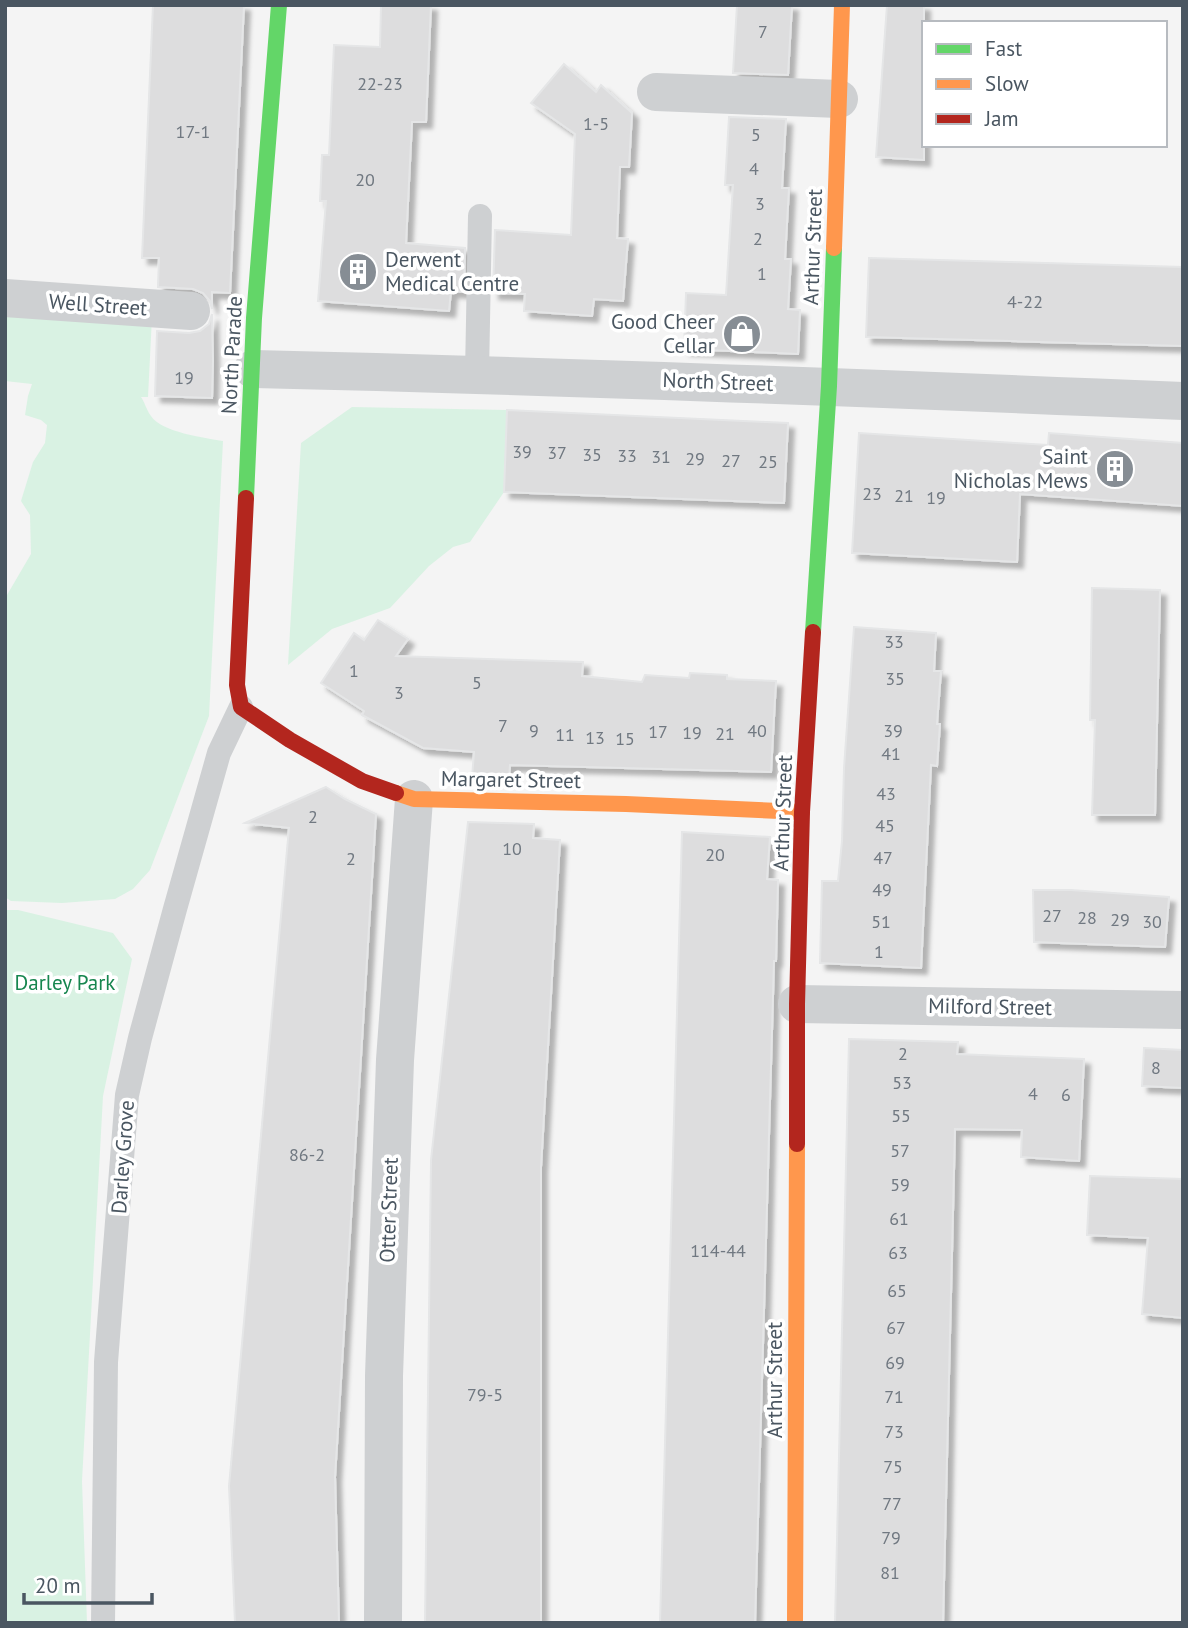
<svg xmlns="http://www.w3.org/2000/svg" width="1188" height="1628" viewBox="0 0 1188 1628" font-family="'PT Sans',sans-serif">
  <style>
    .green { fill: #d9f2e3 }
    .building { fill: #ddddde; stroke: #e5e6e7; stroke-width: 2; filter: url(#shadow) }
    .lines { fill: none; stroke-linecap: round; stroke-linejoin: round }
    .lane { stroke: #ced0d2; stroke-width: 24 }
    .street { stroke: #ced0d2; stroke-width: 38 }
    .fast { stroke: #63d668; stroke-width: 16 }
    .slow { stroke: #ff974d; stroke-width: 16 }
    .jam { stroke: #b3261e; stroke-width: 16 }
    .labels { text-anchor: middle; stroke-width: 7; stroke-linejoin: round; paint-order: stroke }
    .number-label { font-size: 18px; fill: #707881 }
    .street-label { font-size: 21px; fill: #4a5661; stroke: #fff }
    .poi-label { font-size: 21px; fill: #4a5661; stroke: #fff; text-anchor: end }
    .park-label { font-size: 21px; fill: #17864f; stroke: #fff }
  </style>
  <defs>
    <filter id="shadow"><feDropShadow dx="6" dy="6" stdDeviation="2" flood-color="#0004"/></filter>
  </defs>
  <rect width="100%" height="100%" fill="#f4f4f4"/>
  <g class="green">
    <path d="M5 307 152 317 148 397H141C145 403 147 411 151 416 161 432 205 438 223 441L209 716 150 870 133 889 115 899 62 903 11 901 5 897V603L7 595 31 554 30 515 21 501 33 462 45 443 47 425 41 420 25 415 28 396 32 384 5 381Z"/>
    <path d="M352 407 507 410 504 492 470 542 453 547 429 566 390 608 332 629 288 665 301 443Z"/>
    <path d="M5 910H18L113 933 132 959 103 1096 82 1481 87 1623H5Z"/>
  </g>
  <g class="building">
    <path d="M153 5H244L230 293 212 292V309L210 301 203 293 193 289 158 287 159 258H142Z"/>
    <path d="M381 5H431L426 122H412L406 243 465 248 464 292 451 291 449 311 318 301 326 201H320L322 155H329L334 45 380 47Z"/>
    <path d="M737 5H792L788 75 733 73Z"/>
    <path d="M887 5H924V160L876 157Z"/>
    <path d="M564 64 596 92 601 85 632 113 629 167H620L617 238 628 239 623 301 594 299 592 316 524 311 525 294 493 293 495 230 571 235 575 134 531 103Z"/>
    <path d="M729 117 786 119 782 188H789L785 259H791L788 309 800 310 798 354 684 349 686 293 726 295 733 185H725Z"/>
    <path d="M869 258 1183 267V346L866 337Z"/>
    <path d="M212 314 213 361 212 398 155 396 157 331 189 333 200 331 209 324Z"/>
    <path d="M507 410 788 423 784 503 504 492Z"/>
    <path d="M859 433 1048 445 1049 433 1183 443V506L1020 494 1017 562 852 553Z"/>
    <path d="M1092 588 1160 590 1155 815H1092L1095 720H1090Z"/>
    <path d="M378 620 408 639 396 656 583 662 582 676 642 682 645 675 689 678 690 673 727 675V679L776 681 771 772 510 765 509 779 472 778 474 752 423 748 362 715 364 711 321 683 354 633 364 640Z"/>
    <path d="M854 627 936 633 934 671H941L937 724H940L937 766 931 765 921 968 820 963 822 881H838L842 841 844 768Z"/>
    <path d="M326 787 345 799 376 814 335 1477 339 1623H235L229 1486 289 828 245 823Z"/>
    <path d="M468 822 534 824 533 838 560 840 541 1167V1623H425L431 1160Z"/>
    <path d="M682 832 770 837 767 879 778 880 776 961H774L755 1623H660Z"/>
    <path d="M1033 890H1071L1169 897 1165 947 1034 942Z"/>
    <path d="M849 1039 958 1042 957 1054 1084 1059 1079 1161 1021 1157 1022 1130 955 1129 943 1623H835Z"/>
    <path d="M1144 1048 1183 1050V1088L1142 1086Z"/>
    <path d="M1090 1176 1183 1179V1318L1142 1314 1148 1238 1087 1235Z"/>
  </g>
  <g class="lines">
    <g class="lane">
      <path d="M477 374 480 216"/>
      <path d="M103 1623 106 1362 127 1095 140 1038 175 909 219 753 241 707"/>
    </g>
    <g class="street">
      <path d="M656 92 839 99"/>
      <path d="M5 298 191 311"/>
      <path d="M253 369C563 376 873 388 1183 401"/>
      <path d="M797 1004 1183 1010"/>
      <path d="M383 1623 384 1376 395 1060 414 799"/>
    </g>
    <g class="fast">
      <path d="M246 498 254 318 279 5"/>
      <path d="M813 632 829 386 834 248"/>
    </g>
    <g class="slow">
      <path d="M834 248 842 5"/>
      <path d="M396 793 414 799 626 804 802 812"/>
      <path d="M795 1623 797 1144"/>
    </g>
    <g class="jam">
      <path d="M246 498 237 685 241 707 290 740 362 781 396 793"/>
      <path d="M797 1144V1004L802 812 813 632"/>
    </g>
  </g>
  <defs>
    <symbol id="building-disc" viewBox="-11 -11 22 22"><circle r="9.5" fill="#868d94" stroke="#fff"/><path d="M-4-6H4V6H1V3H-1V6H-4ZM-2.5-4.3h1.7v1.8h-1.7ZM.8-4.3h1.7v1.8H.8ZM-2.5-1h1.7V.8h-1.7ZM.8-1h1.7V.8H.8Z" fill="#fff"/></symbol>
    <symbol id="shop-disc" viewBox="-11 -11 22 22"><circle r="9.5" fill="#868d94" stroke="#fff"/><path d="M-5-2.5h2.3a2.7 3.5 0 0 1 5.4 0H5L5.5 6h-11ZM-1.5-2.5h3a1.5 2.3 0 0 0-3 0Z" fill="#fff"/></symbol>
  </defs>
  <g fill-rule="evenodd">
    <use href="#building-disc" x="336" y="250" width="44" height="44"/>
    <use href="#shop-disc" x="720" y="312" width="44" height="44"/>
    <use href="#building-disc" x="1093" y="447" width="44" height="44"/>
  </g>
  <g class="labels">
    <g class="number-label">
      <text x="763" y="38">7</text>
      <text x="380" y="90">22-23</text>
      <text x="596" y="130">1-5</text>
      <text x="193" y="138">17-1</text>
      <text x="756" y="141">5</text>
      <text x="754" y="175">4</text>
      <text x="365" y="186">20</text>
      <text x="760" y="210">3</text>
      <text x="758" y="245">2</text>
      <text x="762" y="280">1</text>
      <text x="1025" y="308">4-22</text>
      <text x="184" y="384">19</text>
      <text x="522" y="458">39</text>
      <text x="557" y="459">37</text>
      <text x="592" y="461">35</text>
      <text x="627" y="462">33</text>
      <text x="661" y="463">31</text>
      <text x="695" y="465">29</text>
      <text x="731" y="467">27</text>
      <text x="768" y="468">25</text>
      <text x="872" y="500">23</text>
      <text x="904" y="502">21</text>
      <text x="936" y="504">19</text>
      <text x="894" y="648">33</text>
      <text x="354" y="677">1</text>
      <text x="895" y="685">35</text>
      <text x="477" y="689">5</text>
      <text x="399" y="699">3</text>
      <text x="503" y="732">7</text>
      <text x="534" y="737">9</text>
      <text x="757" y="737">40</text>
      <text x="893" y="737">39</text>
      <text x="658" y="738">17</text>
      <text x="692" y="739">19</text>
      <text x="725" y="740">21</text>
      <text x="565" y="741">11</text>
      <text x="595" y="744">13</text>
      <text x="625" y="745">15</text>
      <text x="891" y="760">41</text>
      <text x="886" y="800">43</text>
      <text x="313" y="823">2</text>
      <text x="885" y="832">45</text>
      <text x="512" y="855">10</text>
      <text x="715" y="861">20</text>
      <text x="883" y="864">47</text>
      <text x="351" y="865">2</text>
      <text x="882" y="896">49</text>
      <text x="1052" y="922">27</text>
      <text x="1087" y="924">28</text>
      <text x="1120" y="926">29</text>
      <text x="881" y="928">51</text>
      <text x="1152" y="928">30</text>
      <text x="879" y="958">1</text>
      <text x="903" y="1060">2</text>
      <text x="1156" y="1074">8</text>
      <text x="902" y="1089">53</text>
      <text x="1033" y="1100">4</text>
      <text x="1066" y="1101">6</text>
      <text x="901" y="1122">55</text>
      <text x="900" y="1157">57</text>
      <text x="307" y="1161">86-2</text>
      <text x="900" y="1191">59</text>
      <text x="899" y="1225">61</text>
      <text x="718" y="1257">114-44</text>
      <text x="898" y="1259">63</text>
      <text x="897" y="1297">65</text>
      <text x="896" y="1334">67</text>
      <text x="895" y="1369">69</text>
      <text x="485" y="1401">79-5</text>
      <text x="894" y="1403">71</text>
      <text x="894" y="1438">73</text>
      <text x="893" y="1473">75</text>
      <text x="892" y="1510">77</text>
      <text x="891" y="1544">79</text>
      <text x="890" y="1579">81</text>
    </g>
    <g class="street-label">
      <text transform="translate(813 247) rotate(-88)" y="7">Arthur Street</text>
      <text transform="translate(98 305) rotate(4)" y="7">Well Street</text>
      <text transform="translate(232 355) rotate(-87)" y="7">North Parade</text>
      <text transform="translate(718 382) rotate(2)" y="7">North Street</text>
      <text transform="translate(511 780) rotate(1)" y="7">Margaret Street</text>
      <text transform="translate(783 813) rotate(-88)" y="7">Arthur Street</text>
      <text transform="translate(990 1007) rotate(1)" y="7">Milford Street</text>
      <text transform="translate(123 1157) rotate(-86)" y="7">Darley Grove</text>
      <text transform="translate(389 1210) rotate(-88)" y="7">Otter Street</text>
      <text transform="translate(775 1380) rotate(-90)" y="7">Arthur Street</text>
    </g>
    <g class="poi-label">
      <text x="385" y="267" text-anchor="start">Derwent<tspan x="385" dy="24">Medical Centre</tspan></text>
      <text x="715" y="329">Good Cheer<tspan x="715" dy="24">Cellar</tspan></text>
      <text x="1088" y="464">Saint<tspan x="1088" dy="24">Nicholas Mews</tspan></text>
    </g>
    <g class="park-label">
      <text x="65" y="990">Darley Park</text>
    </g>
  </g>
  <rect width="1188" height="1628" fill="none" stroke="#4a5661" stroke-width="14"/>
  <rect x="922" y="21" width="245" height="126" fill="#ffffff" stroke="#b7bbc0" stroke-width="2"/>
  <rect x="936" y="44" width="35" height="10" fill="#63d668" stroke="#b7bbc0" stroke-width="2"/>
  <text x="985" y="56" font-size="21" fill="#4a5661">Fast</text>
  <rect x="936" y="79" width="35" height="10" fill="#ff974d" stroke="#b7bbc0" stroke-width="2"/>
  <text x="985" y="91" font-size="21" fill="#4a5661">Slow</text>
  <rect x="936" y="114" width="35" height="10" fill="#b3261e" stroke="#b7bbc0" stroke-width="2"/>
  <text x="985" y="126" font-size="21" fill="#4a5661">Jam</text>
  <path d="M24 1593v10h128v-10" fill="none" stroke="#4a5661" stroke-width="3.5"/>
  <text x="35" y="1593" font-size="21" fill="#4a5661" stroke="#ffffff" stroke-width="5" paint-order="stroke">20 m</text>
</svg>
